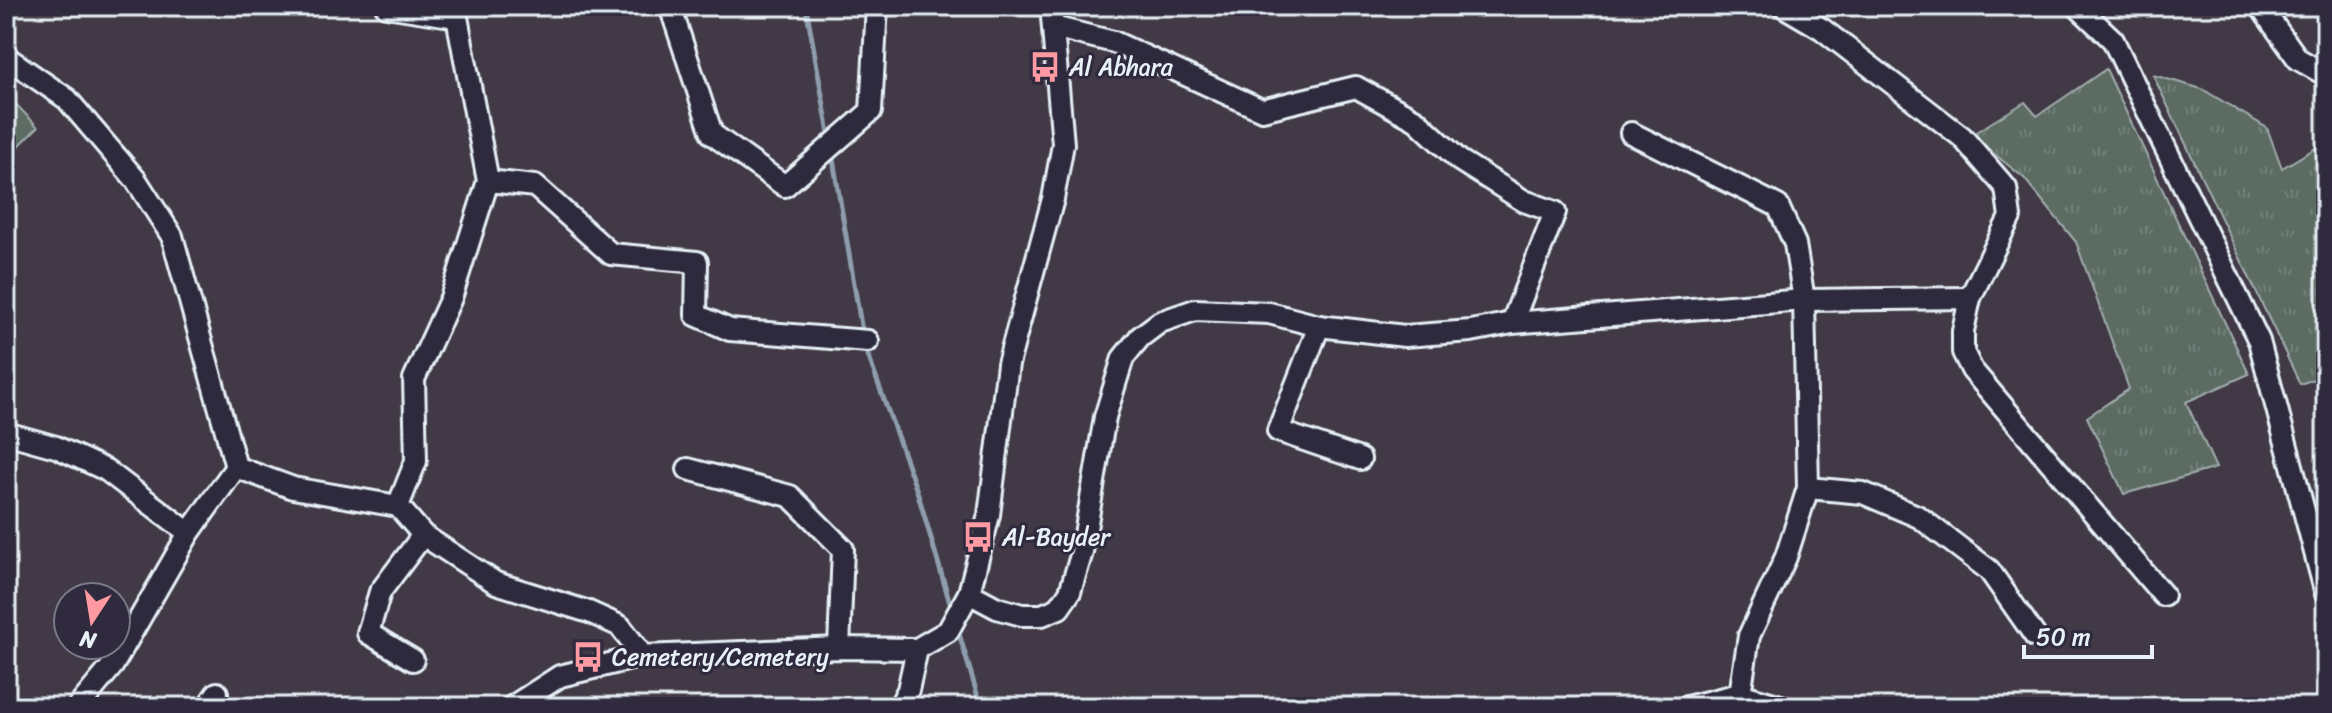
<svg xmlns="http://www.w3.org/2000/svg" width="2332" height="713" viewBox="0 0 2332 713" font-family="Sriracha,sans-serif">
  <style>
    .grass { fill: url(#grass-tufts); stroke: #a2aeae; stroke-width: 2 }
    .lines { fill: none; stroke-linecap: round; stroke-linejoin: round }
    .stream { stroke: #8e9eae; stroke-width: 5 }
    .minor-casing { stroke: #e8f1f8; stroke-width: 26 }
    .minor { stroke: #2f2a3d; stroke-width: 20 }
    .labels { text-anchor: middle; stroke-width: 6; stroke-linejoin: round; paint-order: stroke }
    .poi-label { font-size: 24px; fill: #e8f1f8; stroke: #2f2a3d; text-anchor: start }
  </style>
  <defs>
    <pattern id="grass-tufts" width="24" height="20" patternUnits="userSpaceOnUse" patternTransform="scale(2)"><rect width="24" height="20" fill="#5c6c64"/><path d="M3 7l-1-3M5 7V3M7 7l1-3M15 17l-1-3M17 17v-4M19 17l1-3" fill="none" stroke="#73817b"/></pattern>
  </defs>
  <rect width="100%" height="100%" fill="#413945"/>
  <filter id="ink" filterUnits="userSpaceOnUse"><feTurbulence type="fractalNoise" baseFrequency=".0125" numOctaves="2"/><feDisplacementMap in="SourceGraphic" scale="16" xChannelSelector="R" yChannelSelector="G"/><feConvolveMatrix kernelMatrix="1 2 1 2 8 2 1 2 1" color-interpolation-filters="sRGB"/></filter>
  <g filter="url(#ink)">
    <g class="grass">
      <path d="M2106 69 2249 374 2186 402 2216 468 2124 494 2087 417 2129 389 2076 242 2024 178 1971 135 2025 102 2037 116Z"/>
      <path d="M2153 75 2202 89 2267 128 2282 168 2319 146 2326 165V375L2300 384Z"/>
      <path d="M6 94 38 127 6 159Z"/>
    </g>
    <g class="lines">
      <g class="stream">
        <path d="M806 6 830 139"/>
        <path d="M832 153 863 337"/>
        <path d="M865 347 918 494 952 610"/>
        <path d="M957 627 981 707"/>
      </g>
      <defs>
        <g id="minor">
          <path d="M670 6 712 134 785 186 871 111 877 6"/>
          <path d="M1783 6 1822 29 1962 137 2006 188 2010 217 1970 298 1963 331V352L1972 370 2163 595"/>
          <path d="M2077 6 2113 40 2259 341 2326 594"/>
          <path d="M2260 6 2298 59 2326 75"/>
          <path d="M1053 27 1114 42 1262 110 1356 87 1416 120 1459 160 1524 201 1555 212 1512 323 1471 331 1405 336 1319 326"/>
          <path d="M6 57 67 99 136 180 172 236 236 467 189 533 113 665 78 707"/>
          <path d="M1631 133 1778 206 1795 244 1804 300 1808 488 1786 557 1749 636 1740 694"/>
          <path d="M488 181 535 186 611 254 697 262 696 315 730 330 868 341"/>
          <path d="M1512 323 1804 300 1970 298"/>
          <path d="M6 433 56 447 106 470 189 533"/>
          <path d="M236 467 293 488 398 506 416 461 414 379 451 298 488 181 457 17 386 6"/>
          <path d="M688 469 790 496 843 549 839 648"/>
          <path d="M1808 488 1863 493 1919 517 1989 570 2035 636"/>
          <path d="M398 506 423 535 496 583 589 612 620 626 643 656"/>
          <path d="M969 593 997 608 1022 615H1042L1059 608 1070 592 1082 552 1105 417 1123 358 1140 337 1160 322 1195 310 1269 313 1319 326 1278 431 1360 459"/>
          <path d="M413 660 368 633 380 592 423 535"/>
          <path d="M207 707 217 693"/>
          <path d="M512 707 560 676 643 656 839 648 917 649"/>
          <path d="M899 707 908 690 917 649 948 631 969 593 989 515 1008 364 1053 199 1063 144 1051 6"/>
          <path d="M1687 707 1740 694 1784 707"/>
        </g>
      </defs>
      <use href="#minor" class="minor-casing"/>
      <use href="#minor" class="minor"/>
    </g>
  </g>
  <defs>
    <symbol id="bus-bare" viewBox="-9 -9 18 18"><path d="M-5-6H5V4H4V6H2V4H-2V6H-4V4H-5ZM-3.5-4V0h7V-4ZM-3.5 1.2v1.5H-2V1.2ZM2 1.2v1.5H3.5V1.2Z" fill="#ff9aa2" stroke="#2f2a3d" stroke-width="2.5" paint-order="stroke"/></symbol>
  </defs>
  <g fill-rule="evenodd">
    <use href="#bus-bare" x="1023" y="45" width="44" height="44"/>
    <use href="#bus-bare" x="956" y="515" width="44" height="44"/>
    <use href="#bus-bare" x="566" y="635" width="44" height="44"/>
  </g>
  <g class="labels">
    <g class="poi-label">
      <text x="1069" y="75">Al Abhara</text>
      <text x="1002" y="545">Al-Bayder</text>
      <text x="612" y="665">Cemetery/Cemetery</text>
    </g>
  </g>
  <rect width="2332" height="713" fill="none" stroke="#2f2a3d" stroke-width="32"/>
  <rect x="16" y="16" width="2300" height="681" fill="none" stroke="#e8f1f8" stroke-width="3" filter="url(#ink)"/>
  <g transform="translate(92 621) rotate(192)"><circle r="38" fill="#2f2a3d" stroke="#797a88" stroke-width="2"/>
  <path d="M0-6L14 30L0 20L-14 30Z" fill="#ff9aa2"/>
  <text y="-12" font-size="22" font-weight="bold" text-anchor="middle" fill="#e8f1f8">N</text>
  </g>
  <path d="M2024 645v12h128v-12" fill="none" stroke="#e8f1f8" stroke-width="4"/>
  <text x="2036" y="645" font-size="24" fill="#e8f1f8" stroke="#2f2a3d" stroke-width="6" paint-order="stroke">50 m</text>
</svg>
